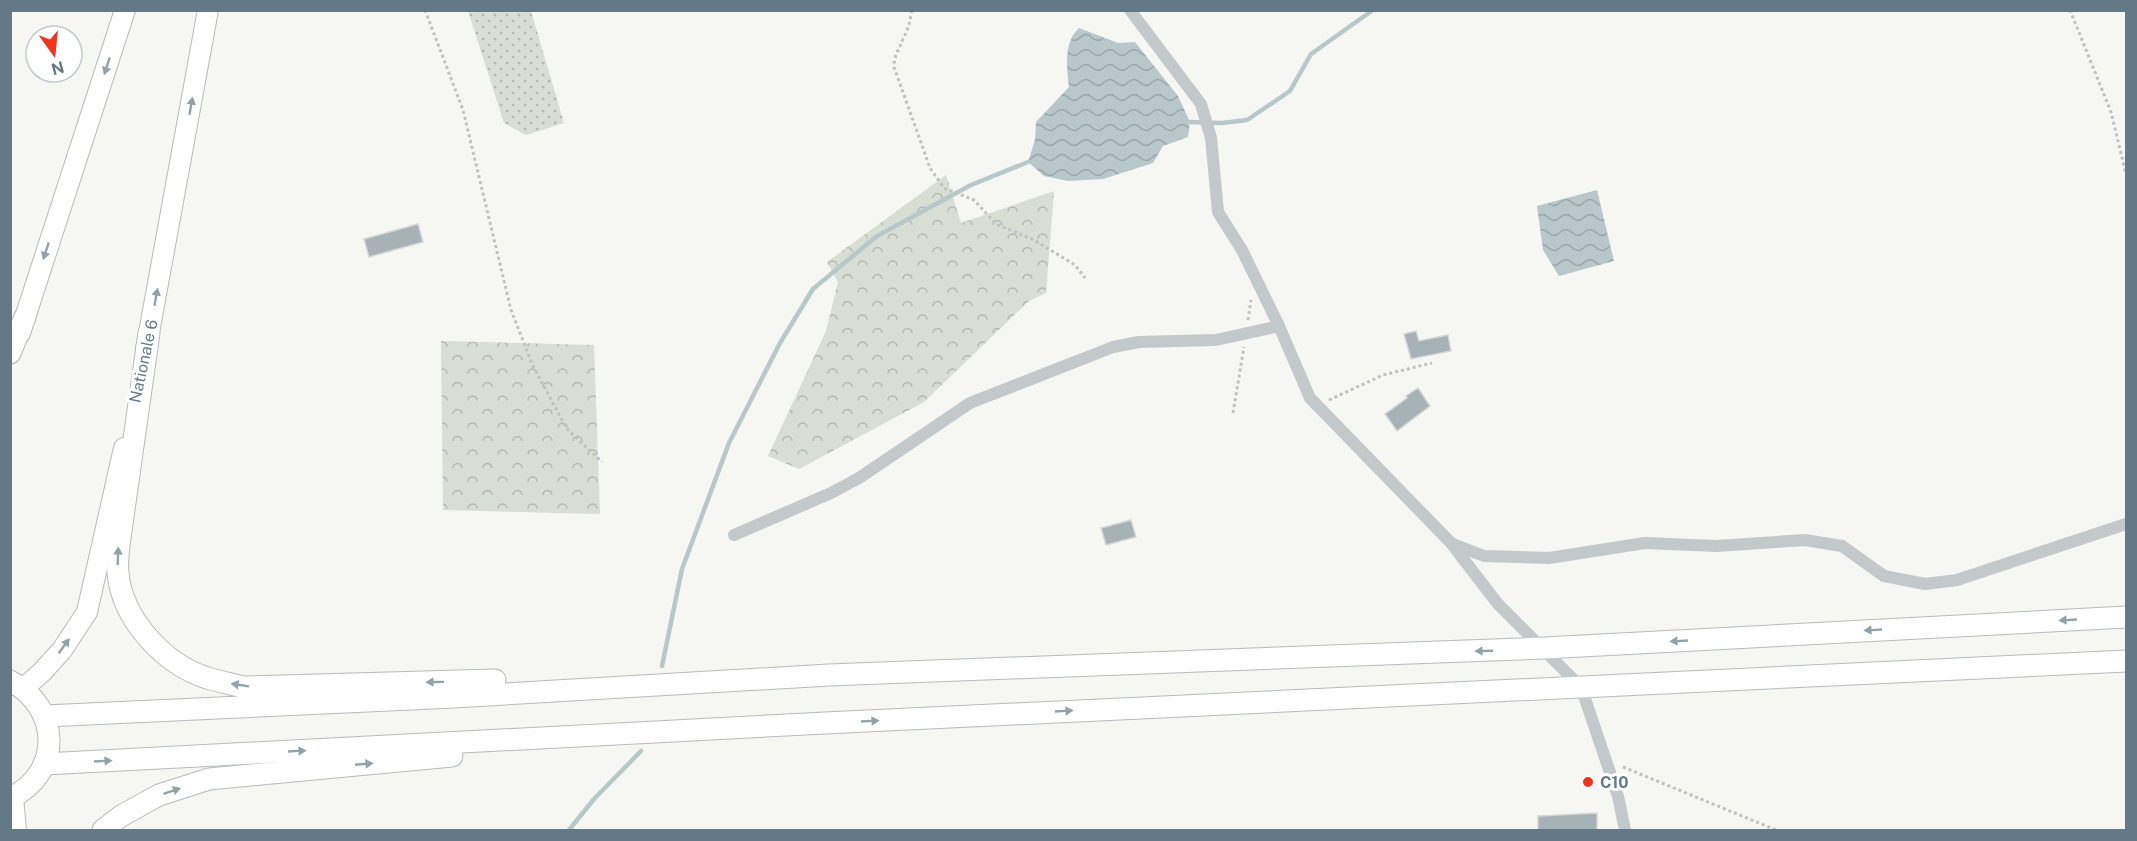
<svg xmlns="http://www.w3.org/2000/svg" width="2137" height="841" viewBox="0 0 2137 841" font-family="'Public Sans',sans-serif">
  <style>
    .grass { fill: url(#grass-dots) }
    .forest { fill: url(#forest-crowns) }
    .water { fill: url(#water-waves) }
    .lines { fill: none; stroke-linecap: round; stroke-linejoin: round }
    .stream { stroke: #b8c7ca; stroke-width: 4.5 }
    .building { fill: #a7b2b7; stroke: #d7d7d5; stroke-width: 1.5 }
    .primary-casing { stroke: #b6bbbe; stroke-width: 22 }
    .trunk-casing { stroke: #b5babc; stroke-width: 23 }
    .path { stroke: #bfc1c3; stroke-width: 3; stroke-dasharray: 3 3; stroke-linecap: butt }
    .minor { stroke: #c3c8cb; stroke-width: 12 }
    .primary { stroke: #fff; stroke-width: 20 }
    .trunk { stroke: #fff; stroke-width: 21 }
    .oneway { fill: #92a2aa }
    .poi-dot { fill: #f03319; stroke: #fff; stroke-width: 2 }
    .labels { text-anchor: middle; stroke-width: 6; stroke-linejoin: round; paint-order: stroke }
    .street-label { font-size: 16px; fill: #637a86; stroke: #fff }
    .poi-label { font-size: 16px; font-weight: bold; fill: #637a86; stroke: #fff; text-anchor: start }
  </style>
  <defs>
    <pattern id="grass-dots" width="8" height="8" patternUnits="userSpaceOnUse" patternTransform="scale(1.5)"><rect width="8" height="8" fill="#d8ded3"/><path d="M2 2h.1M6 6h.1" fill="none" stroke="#b3b9b1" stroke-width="1.8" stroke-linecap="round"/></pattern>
    <pattern id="forest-crowns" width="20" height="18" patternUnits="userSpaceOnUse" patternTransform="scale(1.5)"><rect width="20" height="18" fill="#d8ded3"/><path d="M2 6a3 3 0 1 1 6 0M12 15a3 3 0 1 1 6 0" fill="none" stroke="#b3b9b1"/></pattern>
    <pattern id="water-waves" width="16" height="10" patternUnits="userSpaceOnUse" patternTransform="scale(1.5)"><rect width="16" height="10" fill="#b8c7ca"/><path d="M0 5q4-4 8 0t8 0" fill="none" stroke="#99a7aa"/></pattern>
  </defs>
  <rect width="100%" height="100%" fill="#f6f6f2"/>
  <path class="grass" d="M468 11H531L564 123 526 135 504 123Z"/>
  <g class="forest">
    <path d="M946 175 961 223 1054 191 1046 293 1029 301 924 402 799 469 768 456 826 331 838 282 827 262Z"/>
    <path d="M441 341 594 345 600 514 443 510Z"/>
  </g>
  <g class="water">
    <path d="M1079 28 1118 43 1135 42 1178 96 1190 122 1188 137 1163 146 1153 163 1103 179 1068 181 1044 176 1028 162 1035 140 1036 122 1069 87C1067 67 1063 43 1079 28Z"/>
    <path d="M1597 190 1614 261 1559 276 1543 250 1537 206Z"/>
  </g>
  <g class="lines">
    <g class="stream">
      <path d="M1190 122 1222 123 1247 120 1290 91 1311 54 1373 10"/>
      <path d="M662 666 682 569 729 443 780 343 813 289 877 236 971 185 1028 162"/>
      <path d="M569 830 594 799 641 751"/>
    </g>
  </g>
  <g class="building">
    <path d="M418 224 423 242 369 257 364 239Z"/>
    <path d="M1416 331 1419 341 1448 335 1451 351 1411 359 1404 334Z"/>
    <path d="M1418 388 1430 406 1397 431 1385 414 1407 398 1406 396Z"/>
    <path d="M1131 520 1136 537 1106 545 1101 528Z"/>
    <path d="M1597 813V831H1538V816Z"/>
  </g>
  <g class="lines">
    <defs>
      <g id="primary">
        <path d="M20 333 125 10"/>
        <path d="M146 349 208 10"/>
        <path d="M24 688 42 672 62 650 87 612 124 448"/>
        <path d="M13 797 16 830"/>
      </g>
      <g id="trunk">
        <path d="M149 333 119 545C118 554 117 564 118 573 122 619 164 664 207 678 218 681 231 684 243 687L495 680"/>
        <path d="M10 353 25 317"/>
        <path d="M10 681C61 707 63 773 10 798"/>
        <path d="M45 716 454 697 829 675 1544 648 2126 617"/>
        <path d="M44 764 825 723 2126 661"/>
        <path d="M103 830 121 816 159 795 209 779 452 756"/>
      </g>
    </defs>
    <use href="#primary" class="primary-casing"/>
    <use href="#trunk" class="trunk-casing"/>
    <g class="path">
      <path d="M425 10 463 110 511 310 533 366 567 429 602 462"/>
      <path d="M912 10C910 21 908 30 903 39 899 50 894 55 894 67L930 168 944 188 974 200 996 224 1034 240 1075 265 1085 278"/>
      <path d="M2070 10 2111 112 2126 174"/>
      <path d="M1248 320 1251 300"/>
      <path d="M1329 400 1383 375 1432 363"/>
      <path d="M1233 413 1244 347"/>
      <path d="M1623 767 1776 830"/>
    </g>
    <g class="minor">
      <path d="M1130 10 1201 104 1211 138 1218 212 1242 250 1279 326 1310 398 1451 543 1498 604 1581 687 1618 796 1625 830"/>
      <path d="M734 535 831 493 859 478 970 403 1113 347 1139 342 1216 340 1279 326"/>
      <path d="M1453 544 1484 556 1549 558 1645 543 1716 546 1805 540 1842 546 1884 576 1925 584 1957 580 2126 524"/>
    </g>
    <use href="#primary" class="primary"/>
    <use href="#trunk" class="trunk"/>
  </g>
  <defs><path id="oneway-solid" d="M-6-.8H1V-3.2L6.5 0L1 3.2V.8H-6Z" transform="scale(1.5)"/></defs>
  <g class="oneway">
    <use href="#oneway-solid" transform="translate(107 66) rotate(108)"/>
    <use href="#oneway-solid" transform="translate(191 106) rotate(-80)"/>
    <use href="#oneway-solid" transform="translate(46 251) rotate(108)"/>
    <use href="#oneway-solid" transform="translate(156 297) rotate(-80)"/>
    <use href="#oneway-solid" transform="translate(118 556) rotate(-88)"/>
    <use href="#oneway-solid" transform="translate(2068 620) rotate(177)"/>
    <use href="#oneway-solid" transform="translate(1873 630) rotate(177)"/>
    <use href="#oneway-solid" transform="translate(1679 641) rotate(177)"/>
    <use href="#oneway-solid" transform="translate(64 646) rotate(-54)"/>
    <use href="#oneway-solid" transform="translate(1484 651) rotate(178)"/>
    <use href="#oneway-solid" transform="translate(435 682) rotate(179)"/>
    <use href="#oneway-solid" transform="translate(240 685) rotate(-171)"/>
    <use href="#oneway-solid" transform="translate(1064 711) rotate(-3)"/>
    <use href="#oneway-solid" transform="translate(870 721) rotate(-3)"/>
    <use href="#oneway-solid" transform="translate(297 751) rotate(-3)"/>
    <use href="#oneway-solid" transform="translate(103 761) rotate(-3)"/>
    <use href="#oneway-solid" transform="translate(364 764) rotate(-5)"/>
    <use href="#oneway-solid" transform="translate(172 791) rotate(-18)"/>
  </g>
  <circle class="poi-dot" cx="1588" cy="782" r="6"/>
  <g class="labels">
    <g class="street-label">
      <text transform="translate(143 361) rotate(-78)" y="6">Nationale 6</text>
    </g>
    <g class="poi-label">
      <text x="1600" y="788">C10</text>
    </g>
  </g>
  <rect width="2137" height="841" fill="none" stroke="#637a86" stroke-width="24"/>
  <g transform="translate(54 54) rotate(165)"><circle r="28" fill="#ffffff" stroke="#c1cacf" stroke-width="1.5"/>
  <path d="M0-4.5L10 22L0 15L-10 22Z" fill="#f03319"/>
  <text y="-9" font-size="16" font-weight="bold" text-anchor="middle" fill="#637a86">N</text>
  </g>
</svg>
